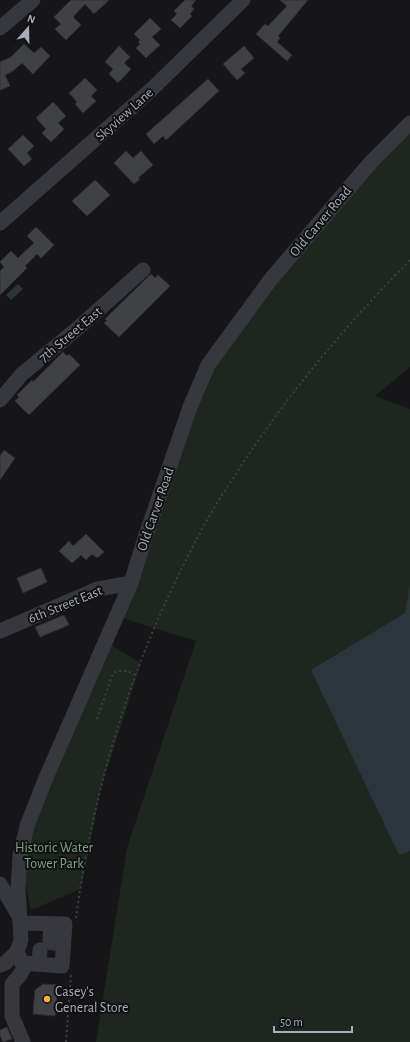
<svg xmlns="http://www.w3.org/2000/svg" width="410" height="1042" viewBox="0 0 410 1042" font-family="'Alegreya Sans',sans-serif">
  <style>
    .green { fill: #1e261f }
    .water { fill: #2c353c }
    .building { fill: #404145; stroke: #303034 }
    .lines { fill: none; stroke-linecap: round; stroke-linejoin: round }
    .minor-tunnel { stroke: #333438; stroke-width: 15; stroke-dasharray: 15 8; stroke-linecap: butt }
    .path { stroke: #3d3f44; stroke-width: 2; stroke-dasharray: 2 3; stroke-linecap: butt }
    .minor { stroke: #37383d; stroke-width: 15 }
    .poi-dot { fill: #f2b134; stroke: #111113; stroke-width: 1.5 }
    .labels { text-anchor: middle; stroke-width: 4; stroke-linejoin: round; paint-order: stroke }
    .street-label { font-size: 14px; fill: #a8adb8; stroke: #111113 }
    .park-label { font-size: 14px; fill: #7fa381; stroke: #111113 }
    .poi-label { font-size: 14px; fill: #a8adb8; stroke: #111113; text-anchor: start }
  </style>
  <rect width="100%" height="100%" fill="#161618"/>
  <g class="green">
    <path d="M410 124V367L375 396 410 409V1042H96L127 848 196 641 116 616 208 365Z"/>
    <path d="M106 642 141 663 101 788 81 889 31 910 20 856Z"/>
  </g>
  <g class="water">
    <path d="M18 284 23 289 11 300 6 295Z"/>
    <path d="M410 585V851L399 855 311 670 405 613Z"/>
  </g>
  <g class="building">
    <path d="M71 0H109L94 14 85 4 73 17 81 25 66 40 55 29 61 24 54 17Z"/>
    <path d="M185 0H196L191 6 194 9 190 14 192 16 180 28 171 20 177 14 174 11Z"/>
    <path d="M280 0H308L278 36 280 38 277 42 292 55 287 61 256 34 265 24 268 26 287 6Z"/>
    <path d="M150 18 161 29 152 37 160 45 146 58 136 48 140 44 138 42 140 40 134 34Z"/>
    <path d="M24 44 34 53 41 47 50 56 33 74 22 63 13 71 5 75 10 86 0 90V62L11 57Z"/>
    <path d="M119 46 130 57 124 63 131 69 118 83 109 74 113 69 105 62Z"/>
    <path d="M244 46 254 58 241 69 245 73 237 80 223 64Z"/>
    <path d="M85 78 97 90 91 96 96 101 83 113 75 104 77 102 69 93Z"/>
    <path d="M208 79 219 91 166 140 163 136 154 144 146 134Z"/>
    <path d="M53 102 66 116 58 123 64 129 51 142 42 133 46 129 36 118Z"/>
    <path d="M23 135 34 146 27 153 32 159 24 166 8 149Z"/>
    <path d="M126 151 133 158 141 151 153 165 138 178 140 179 134 184 114 163Z"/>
    <path d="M95 180 110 195 87 216 72 201Z"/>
    <path d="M36 227 54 245 41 258 37 254 25 266 27 268 0 295V271L4 267 0 262 11 251 18 258 34 243 27 236Z"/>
    <path d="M151 274 155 278 158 275 170 286 119 337 104 323 107 321 105 319Z"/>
    <path d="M63 352 67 356 69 354 80 365 29 415 15 401 19 397 17 395 32 380 33 382Z"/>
    <path d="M4 450 15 458 0 480V456Z"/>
    <path d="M86 534 104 552 97 558 92 554 86 560 81 555 72 563 59 551 69 541 73 546Z"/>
    <path d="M41 568 47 582 23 593 17 578Z"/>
    <path d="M64 615 69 625 40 637 35 627Z"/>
    <path d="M43 984 58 985 55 1016 33 1014 35 990Z"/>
    <path d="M7 1027 12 1039 3 1042 0 1036V1030Z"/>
  </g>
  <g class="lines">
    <path class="minor-tunnel" d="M49 950 50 940"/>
    <g class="path">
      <path d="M97 719 113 673C121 669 128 671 136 675"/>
      <path d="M76 918C92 798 125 684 178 576 194 544 210 512 230 483 282 401 342 329 410 260"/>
      <path d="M66 1042 71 974"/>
    </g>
    <g class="minor">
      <path d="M0 28 33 0"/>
      <path d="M0 223 151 90 243 0"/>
      <path d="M0 400 22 374 78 328 143 270"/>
      <path d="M0 631 98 589 131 583"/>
      <path d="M0 884 19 916"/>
      <path d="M21 923 65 924 62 966 22 963"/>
      <path d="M50 940 51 924"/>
      <path d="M19 956 24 968 20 975 12 984V1016L23 1042"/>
      <path d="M39 964 40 950"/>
      <path d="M0 965 5 963 17 952 21 940 18 889 20 856 27 826 45 780 131 583 145 538 190 407 208 365 271 279 372 161 410 123"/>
    </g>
  </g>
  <circle class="poi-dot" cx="47" cy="999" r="4"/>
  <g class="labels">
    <g class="street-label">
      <text transform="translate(124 114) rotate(-42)" y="5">Skyview Lane</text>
      <text transform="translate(320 221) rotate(-50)" y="5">Old Carver Road</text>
      <text transform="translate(70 334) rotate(-40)" y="5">7th Street East</text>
      <text transform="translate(155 509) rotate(-71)" y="5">Old Carver Road</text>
      <text transform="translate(65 604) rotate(-22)" y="5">6th Street East</text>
    </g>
    <g class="park-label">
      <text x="54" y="852">Historic Water<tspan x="54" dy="16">Tower Park</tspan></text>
    </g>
    <g class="poi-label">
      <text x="55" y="996">Casey's<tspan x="55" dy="16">General Store</tspan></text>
    </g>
  </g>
  <g transform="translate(28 28) rotate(20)" stroke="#111113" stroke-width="3" paint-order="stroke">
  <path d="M0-3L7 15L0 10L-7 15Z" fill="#a8adb8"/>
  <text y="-6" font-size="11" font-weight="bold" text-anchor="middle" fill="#a8adb8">N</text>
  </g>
  <path d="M274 1026v6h78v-6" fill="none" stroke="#a8adb8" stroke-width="2"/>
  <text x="280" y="1026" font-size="12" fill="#a8adb8" stroke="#111113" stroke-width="3" paint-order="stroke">50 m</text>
</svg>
